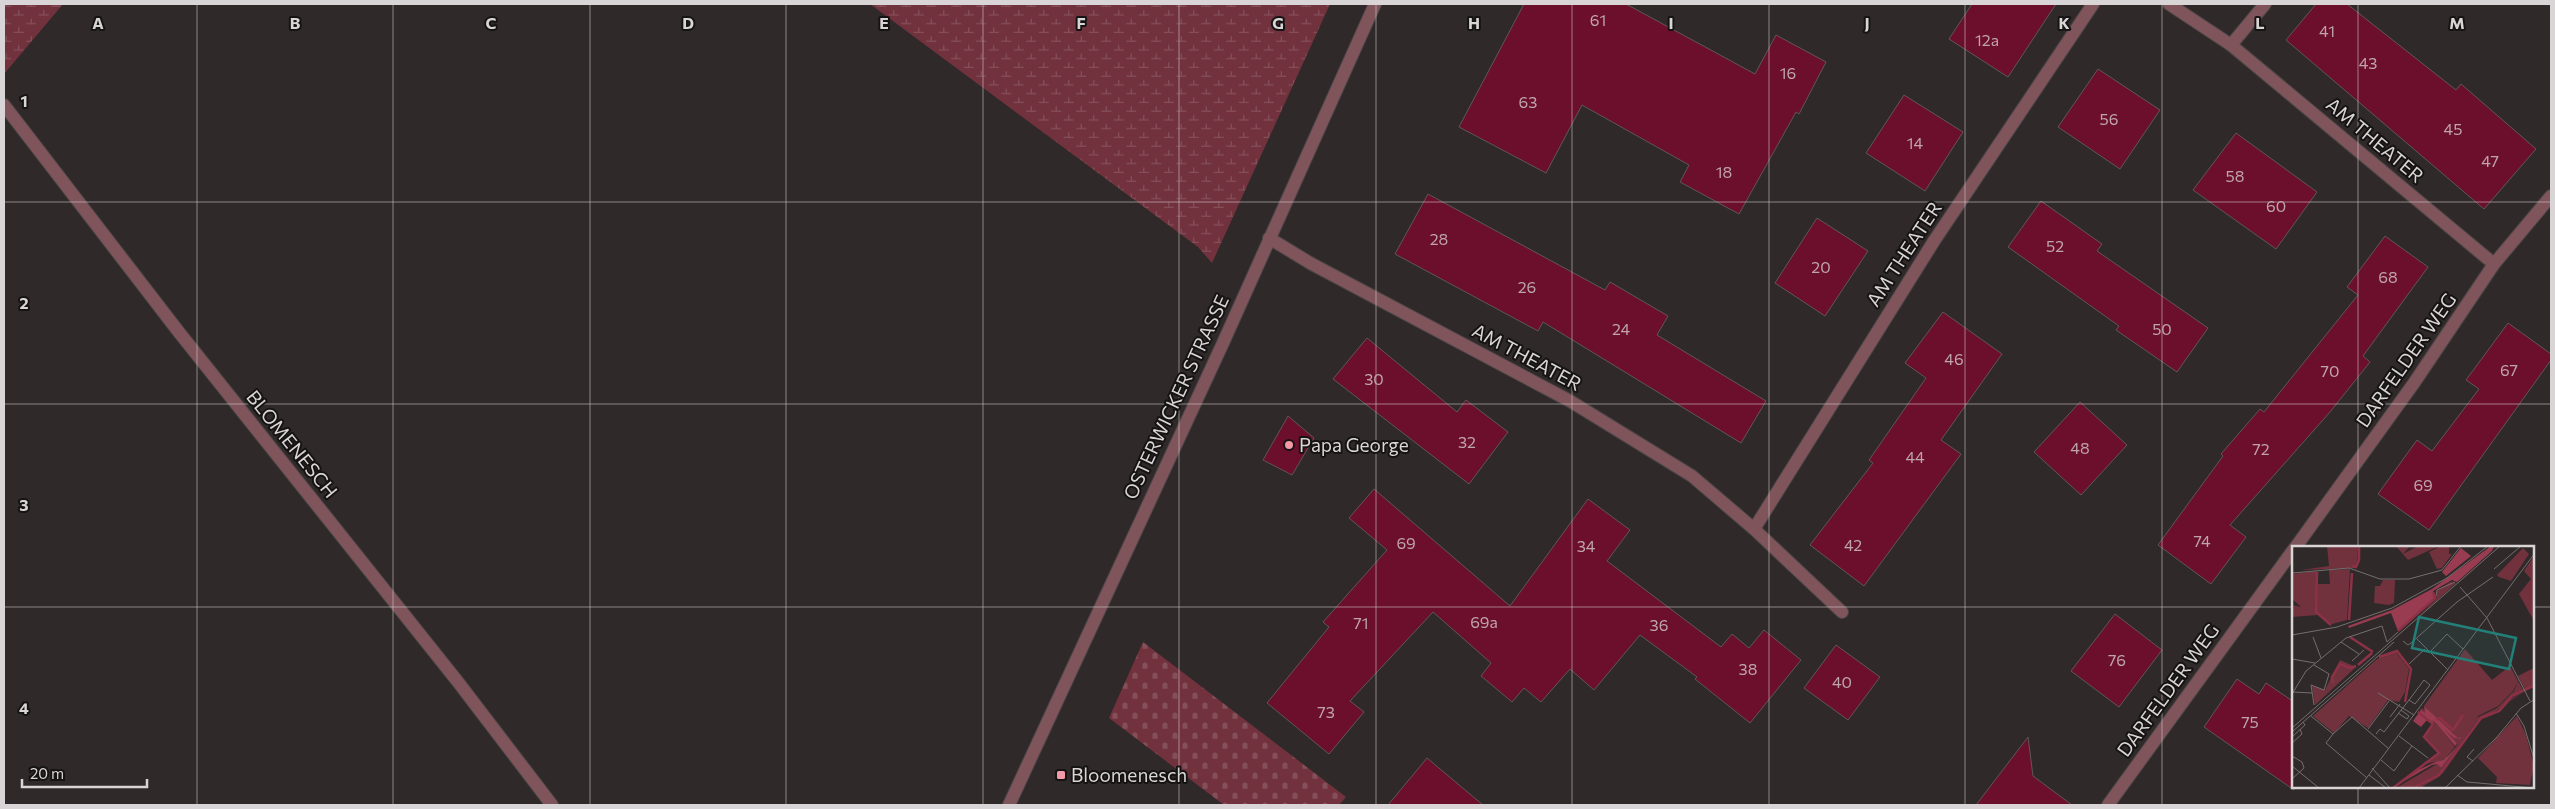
<svg xmlns="http://www.w3.org/2000/svg" width="2555" height="809" viewBox="0 0 2555 809" font-family="Commissioner,sans-serif">
  <style>
    .wetland { fill: url(#wetland-marsh) }
    .cemetery { fill: url(#cemetery-stones) }
    .building { fill: #6c0f2c; stroke: #5e5758 }
    .lines { fill: none; stroke-linecap: round; stroke-linejoin: round }
    .minor-casing { stroke: #4b4546; stroke-width: 14 }
    .minor { stroke: #7f555b; stroke-width: 12 }
    .grid { fill: none; stroke: #d9d5d6; stroke-width: 1; stroke-opacity: 0.55 }
    .poi-dot { fill: #f39aa8; stroke: #161313; stroke-width: 2 }
    .labels { text-anchor: middle; stroke-width: 4; stroke-linejoin: round; paint-order: stroke }
    .number-label { font-size: 16px; fill: #bea4ac }
    .street-label { font-size: 19px; fill: #d9d5d6; stroke: #161313 }
    .poi-label { font-size: 19px; fill: #d9d5d6; stroke: #161313; text-anchor: start }
    .inset-river { fill: none; stroke: #8d3146; stroke-width: 2.5 }
    .inset-road { fill: none; stroke: #746e6f; stroke-width: 1 }
    .view { fill: #238078; fill-opacity: 0.15; stroke: #238078; stroke-width: 2.5 }
    .inset-edge { fill: none; stroke: #d9d5d6; stroke-width: 2.5 }
    .grid-label { font-size: 16px; text-anchor: middle; font-weight: bold; fill: #d9d5d6; stroke: #161313; stroke-width: 4; stroke-linejoin: round; paint-order: stroke }
  </style>
  <defs>
    <pattern id="wetland-marsh" width="20" height="14" patternUnits="userSpaceOnUse" patternTransform="scale(1.25)"><rect width="20" height="14" fill="#71323e"/><path d="M1 5h8M5 5V1M11 12h8M15 12V8" fill="none" stroke="#854f59"/></pattern>
    <pattern id="cemetery-stones" width="16" height="16" patternUnits="userSpaceOnUse" patternTransform="scale(1.25)"><rect width="16" height="16" fill="#71323e"/><path d="M2 7V4a2 2 0 0 1 4 0v3zM10 15v-3a2 2 0 0 1 4 0v3z" fill="#854f59"/></pattern>
  </defs>
  <rect width="100%" height="100%" fill="#30292a"/>
  <g class="wetland">
    <path d="M4 4H63L4 74Z"/>
    <path d="M870 4H1330L1212 263 1198 247Z"/>
  </g>
  <path class="cemetery" d="M1143 642 1346 797 1339 805H1224L1109 718Z"/>
  <g class="building">
    <path d="M1524 4H1626L1755 74 1776 35 1826 62 1799 114 1796 112 1739 214 1680 182 1689 165 1582 105 1546 173 1459 127Z"/>
    <path d="M1972 4H2056L2008 77 1949 39Z"/>
    <path d="M2316 4H2347L2456 90 2461 84 2536 149 2484 209 2286 40Z"/>
    <path d="M2098 69 2160 110 2120 169 2058 127Z"/>
    <path d="M1904 95 1963 132 1925 191 1866 153Z"/>
    <path d="M2236 133 2317 192 2276 249 2193 190Z"/>
    <path d="M1428 194 1605 290 1610 282 1668 316 1657 335 1766 401 1741 443 1543 322 1538 331 1395 254Z"/>
    <path d="M2041 201 2102 244 2097 251 2208 328 2177 372 2116 330 2119 326 2008 247Z"/>
    <path d="M1817 218 1868 251 1825 316 1775 283Z"/>
    <path d="M2385 236 2428 267 2363 356 2370 362 2330 412 2230 525 2246 537 2211 584 2158 545 2223 456 2221 454 2260 409 2264 412 2358 295 2347 287Z"/>
    <path d="M1943 312 2002 354 1941 440 1961 454 1864 586 1810 545 1873 463 1869 460 1926 378 1905 363Z"/>
    <path d="M2508 323 2551 354V360L2429 530 2378 494 2417 440 2432 451 2479 389 2466 380Z"/>
    <path d="M1367 338 1457 412 1466 400 1508 432 1469 484 1333 379Z"/>
    <path d="M2080 402 2127 445 2081 495 2034 452Z"/>
    <path d="M1288 416 1314 438 1292 475 1263 460Z"/>
    <path d="M1374 489 1510 606 1588 499 1630 530 1607 561 1721 647 1732 634 1749 648 1764 630 1801 660 1750 723 1695 679 1697 677 1640 635 1594 690 1570 669 1541 702 1524 688 1512 702 1481 676 1491 663 1433 612 1350 701 1364 712 1329 754 1267 703 1329 627 1323 622 1387 550 1349 518Z"/>
    <path d="M2115 614 2162 650 2119 707 2071 671Z"/>
    <path d="M1836 645 1880 677 1848 720 1804 688Z"/>
    <path d="M2237 679 2259 694 2266 683 2294 702V790L2204 727Z"/>
    <path d="M2028 737 2033 776 2072 805H1976Z"/>
    <path d="M1427 758 1483 805H1388Z"/>
  </g>
  <g class="lines">
    <defs>
      <g id="minor">
        <path d="M2169 4 2231 45 2494 264"/>
        <path d="M2231 45 2265 4"/>
        <path d="M4 105 178 331 458 682 552 805"/>
        <path d="M1269 238 1310 263 1570 401 1692 476 1754 529 1934 241 2093 4"/>
        <path d="M1754 529 1842 612"/>
        <path d="M2295 548 2414 383 2494 264 2551 196"/>
        <path d="M1009 805 1223 343 1375 4"/>
        <path d="M2108 805 2294 549"/>
      </g>
    </defs>
    <use href="#minor" class="minor-casing"/>
    <use href="#minor" class="minor"/>
  </g>
  <path class="grid" d="M197 4V805M393 4V805M590 4V805M786 4V805M983 4V805M1179 4V805M1376 4V805M1572 4V805M1769 4V805M1965 4V805M2162 4V805M2358 4V548M4 202H2551M4 404H2551M4 607H2294M2534 607H2551M2358 788V805"/>
  <g class="poi-dot">
    <circle cx="1289" cy="445" r="5"/>
    <rect x="1056" y="770" width="10" height="10" rx="2.5"/>
  </g>
  <g class="labels">
    <g class="number-label">
      <text x="1598" y="26">61</text>
      <text x="2327" y="37">41</text>
      <text x="1987" y="46">12a</text>
      <text x="2368" y="69">43</text>
      <text x="1788" y="79">16</text>
      <text x="1528" y="108">63</text>
      <text x="2109" y="125">56</text>
      <text x="2453" y="135">45</text>
      <text x="1915" y="149">14</text>
      <text x="2490" y="167">47</text>
      <text x="1724" y="178">18</text>
      <text x="2235" y="182">58</text>
      <text x="2276" y="212">60</text>
      <text x="1439" y="245">28</text>
      <text x="2055" y="252">52</text>
      <text x="1821" y="273">20</text>
      <text x="2388" y="283">68</text>
      <text x="1527" y="293">26</text>
      <text x="1621" y="335">24</text>
      <text x="2162" y="335">50</text>
      <text x="1954" y="365">46</text>
      <text x="2509" y="376">67</text>
      <text x="2330" y="377">70</text>
      <text x="1374" y="385">30</text>
      <text x="1467" y="448">32</text>
      <text x="2080" y="454">48</text>
      <text x="2261" y="455">72</text>
      <text x="1915" y="463">44</text>
      <text x="2423" y="491">69</text>
      <text x="2202" y="547">74</text>
      <text x="1406" y="549">69</text>
      <text x="1853" y="551">42</text>
      <text x="1586" y="552">34</text>
      <text x="1484" y="628">69a</text>
      <text x="1361" y="629">71</text>
      <text x="1659" y="631">36</text>
      <text x="2117" y="666">76</text>
      <text x="1748" y="675">38</text>
      <text x="1842" y="688">40</text>
      <text x="1326" y="718">73</text>
      <text x="2250" y="728">75</text>
    </g>
    <g class="street-label">
      <text transform="translate(2375 140) rotate(40)" y="7">AM THEATER</text>
      <text transform="translate(1904 254) rotate(-57)" y="7">AM THEATER</text>
      <text transform="translate(1527 357) rotate(28)" y="7">AM THEATER</text>
      <text transform="translate(2406 360) rotate(-55)" y="7">DARFELDER WEG</text>
      <text transform="translate(1176 397) rotate(-65)" y="7">OSTERWICKER STRASSE</text>
      <text transform="translate(292 444) rotate(51)" y="7">BLOMENESCH</text>
      <text transform="translate(2168 690) rotate(-54)" y="7">DARFELDER WEG</text>
    </g>
    <g class="poi-label">
      <text x="1299" y="452">Papa George</text>
      <text x="1071" y="782">Bloomenesch</text>
    </g>
  </g>
  <g transform="translate(2292 546)">
    <rect width="242" height="242" fill="#30292a"/>
    <path d="M35 0H66L65 22 9 24 37 20ZM104 0H118L111 8 126 0H147L116 14ZM149 0H157V8H160L150 22 145 23 137 6ZM231 2 237 8 219 35 207 31 205 29ZM242 10V75L227 48 239 33 232 25ZM58 23 55 74 40 78 24 66 26 38H38L37 24ZM24 25 25 69 0 71V59L9 61 0 53V28ZM91 34H103L102 57 97 59 82 57 83 40H88ZM158 36 164 37 123 74 144 53 145 45ZM103 105 117 123 113 146 107 156 96 154 76 182 57 170 42 187 21 170 85 113ZM48 114 64 121 23 159 20 140 33 144ZM242 122V138L233 144 226 130ZM226 135 231 144 220 149 207 163 185 175 147 228 119 242H104L145 218 149 222 167 198 163 201 165 197 141 173 144 177 140 179 138 171 128 164 130 162 162 192 167 193 184 172 205 162 222 145ZM232 146 218 155 209 165 188 175 151 227 145 232 131 240 132 242H124L148 229 188 175 208 165 219 153Z" fill="#71323e"/>
    <path d="M199 0H202L200 5 165 36 160 34 141 45 142 52 106 85 99 67 57 82 56 80 100 64 140 43ZM169 2 179 10 154 30 150 26ZM132 160 161 184 160 187 170 190 168 193 162 192 133 167ZM129 164 146 177 165 197 163 200 141 174 140 178 135 174 129 181 121 175ZM168 197 149 222 145 218 140 219 100 242 139 213 124 225 156 210Z" fill="#9a3c51"/>
    <path d="M173 103 200 134 218 120 226 135 221 145 206 160 186 170 171 191 166 192 132 160ZM144 177 163 201 152 214 133 218 147 207 132 190Z" fill="#71323e"/>
    <path d="M225 170 234 189 242 220 238 239 204 237 205 231 186 212Z" fill="#71323e"/>
    <path class="inset-river" d="M60 20 64 21 67 14V0M25 26 24 66 39 79M57 74 60 27M106 85 143 52 141 46M58 91 81 106M87 111 105 105 119 123 113 156M66 119 80 107M41 137 40 131 48 118 58 122 64 120M144 174 148 172 161 184 171 169M101 242 147 207 132 191 141 178 126 166M121 242 147 229 189 172 207 165 220 150 243 139"/>
    <path class="inset-road" d="M202 23 229 0M0 27 57 22 88 33H117L150 24 169 0M168 41 195 72 238 155M144 50 145 44 163 36M0 89 45 81 100 62 155 32 196 0M21 91 29 112M125 93 156 124M111 95 116 99 119 97 165 56 201 31M49 96 67 108M137 107 155 88 171 103M0 113 23 117M60 115 72 104M117 118 133 103M22 119 37 128 32 144 19 139 22 159M132 134 138 139 123 158 117 154ZM1 146 20 147M86 147 122 169M0 148 14 125 54 92 90 80 95 96 106 86M106 167 115 173 117 170 109 164M224 167 232 180 243 216M19 170 41 188 34 197 75 232M98 171 108 158M0 182 208 0M76 183 97 155M0 186 102 96M41 188 60 171 97 203M84 188 88 183 92 186 117 154M107 190 136 212M0 191 13 179 11 176M0 197 10 188 8 183M0 210 10 216 12 222M89 214 102 225 120 200M181 215 175 211 182 203M0 220 27 242M80 222 98 242M77 229 94 242M165 229 175 236 242 242M0 233 12 222M67 242 243 7M153 242 205 191 229 162 243 153"/>
    <path class="view" d="M127 71 224 92 217 123 120 102Z"/>
    <rect width="242" height="242" class="inset-edge"/>
  </g>
  <g class="grid-label">
    <text x="98" y="29">A</text>
    <text x="295" y="29">B</text>
    <text x="491" y="29">C</text>
    <text x="688" y="29">D</text>
    <text x="884" y="29">E</text>
    <text x="1081" y="29">F</text>
    <text x="1278" y="29">G</text>
    <text x="1474" y="29">H</text>
    <text x="1671" y="29">I</text>
    <text x="1867" y="29">J</text>
    <text x="2064" y="29">K</text>
    <text x="2260" y="29">L</text>
    <text x="2457" y="29">M</text>
    <text x="24" y="107">1</text>
    <text x="24" y="309">2</text>
    <text x="24" y="511">3</text>
    <text x="24" y="714">4</text>
  </g>
  <rect width="2555" height="809" fill="none" stroke="#d9d5d6" stroke-width="10"/>
  <path d="M22 779v8h125v-8" fill="none" stroke="#d9d5d6" stroke-width="2.5"/>
  <text x="30" y="779" font-size="15" fill="#d9d5d6" stroke="#161313" stroke-width="4" paint-order="stroke">20 m</text>
</svg>
